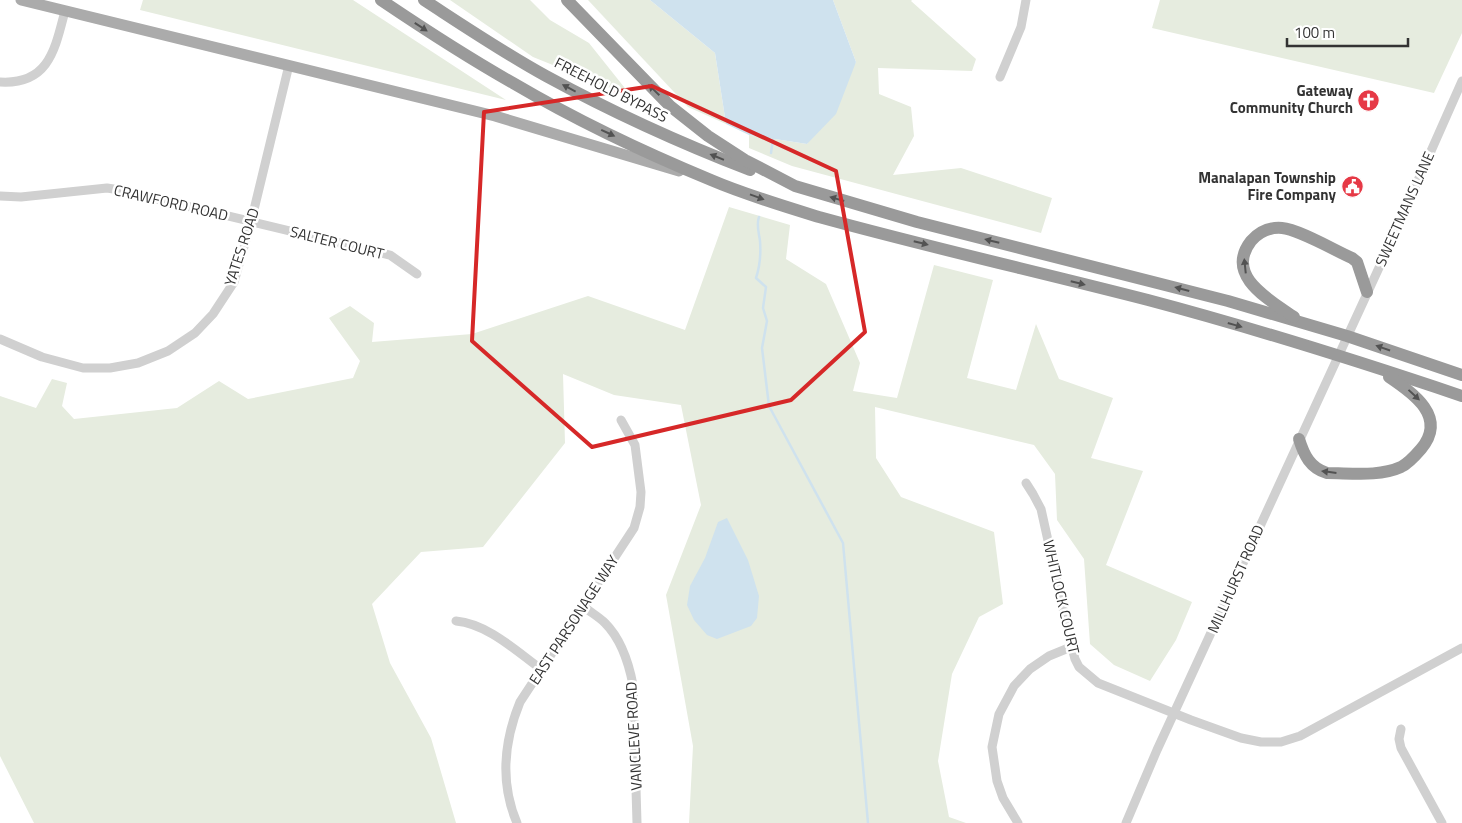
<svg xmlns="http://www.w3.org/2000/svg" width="1462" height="823" viewBox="0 0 1462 823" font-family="'Titillium Web',sans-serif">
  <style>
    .green { fill: #e6ecdf }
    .water { fill: #cfe2ee }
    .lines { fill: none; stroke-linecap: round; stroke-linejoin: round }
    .stream { stroke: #cfe2ee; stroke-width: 2.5 }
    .minor { stroke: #d0d0d0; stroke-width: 9 }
    .major { stroke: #ababab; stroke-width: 11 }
    .highway { stroke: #9a9a9a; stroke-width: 12 }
    .oneway { fill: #525252 }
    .marked { fill: none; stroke: #d62828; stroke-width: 4; stroke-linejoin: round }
    .labels { text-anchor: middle; stroke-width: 5; stroke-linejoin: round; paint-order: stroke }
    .street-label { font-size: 15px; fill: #333; stroke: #fff }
    .poi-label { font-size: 15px; font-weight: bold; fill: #333; stroke: #fff; text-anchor: end }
  </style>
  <rect width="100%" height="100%" fill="#fff"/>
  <g class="green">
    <path d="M143 0H353L506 100 140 10Z"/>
    <path d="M450 0H530L550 20 589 43 632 97 533 57Z"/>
    <path d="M588 0H650L715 53 726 124 688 107Z"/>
    <path d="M833 0H912L911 1 976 59 972 71 878 68 879 94 911 107 914 136 893 175 961 168 1052 198 1041 233 792 166 749 148V135L807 144 856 62Z"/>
    <path d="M1160 0H1462V33L1434 93 1152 28Z"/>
    <path d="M729 207 790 225 786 259 826 284 860 363 853 391 897 398 934 265 993 280 967 378 1016 390 1036 324 1059 379 1113 398 1091 458 1143 471 1106 565 1192 602 1176 640 1150 681 1114 665 1090 644 1084 559 1057 520 1055 474 1034 445 875 407 876 458 901 497 994 532 1003 604 979 617 952 674 938 761 949 817 966 823H689L693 746 666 595 701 505 681 405 614 395 563 374 565 443 483 547 421 552 372 604 390 663 431 738 456 823H34L0 756V396L36 408 52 379 67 383 62 406 74 419 177 408 219 381 248 399 353 378 360 361 329 318 350 306 374 323 372 342 472 334 588 296 685 330Z"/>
  </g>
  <g class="water">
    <path d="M650 0H833L856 62 836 114 807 144 749 135 726 124 715 53Z"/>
    <path d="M727 518 748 560 759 596 757 618 751 626 717 639 707 635 694 620 687 605 690 586 705 558 718 522Z"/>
  </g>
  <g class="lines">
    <g class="stream">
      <path d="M771 153 773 139"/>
      <path d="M759 217C756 225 759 233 760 241 761 254 760 266 756 278L766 287 763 308 767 321 762 348 769 406 843 543 868 823"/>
    </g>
    <g class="minor">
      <path d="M1000 77 1021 27 1026 0"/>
      <path d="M0 82C49 85 55 49 65 11"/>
      <path d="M0 196 21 197 107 188 120 190 390 255 417 274"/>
      <path d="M0 339 42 357 83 368H110L138 363 168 351 195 333 213 314 234 282 251 222 289 65"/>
      <path d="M1026 483 1033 494 1041 509 1070 640 1075 659 1079 667 1098 683 1191 720 1241 738 1261 742H1281L1300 736 1462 648"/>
      <path d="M583 606C590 612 599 617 605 623 621 639 629 664 633 685L637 823"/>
      <path d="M456 621C488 624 516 651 541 669"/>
      <path d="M1401 729 1399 739 1401 748 1442 823"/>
      <path d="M517 823C500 783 504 741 520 702L634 528 640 507 641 492 635 445 621 420"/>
      <path d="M1018 823 1003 798 997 781 992 747 999 714 1014 686 1030 669 1049 656 1071 647"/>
      <path d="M1126 823 1157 750 1389 246 1462 81"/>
    </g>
    <path class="major" d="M21 0 495 116 679 171"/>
    <g class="highway">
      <path d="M381 0C424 29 467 57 513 83 576 120 643 152 711 180 746 195 783 206 819 217 928 247 1039 272 1148 300 1254 328 1358 361 1462 396"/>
      <path d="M424 0C464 26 504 53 546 76 612 112 680 143 750 170"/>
      <path d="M567 0 670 106 708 136 745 160 795 186 917 222 1228 301 1347 336 1462 375"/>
      <path d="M1294 317C1270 300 1224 276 1251 241 1259 232 1270 227 1282 228 1298 229 1336 251 1352 258L1357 262 1367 292"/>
      <path d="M1299 439C1304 455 1310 468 1327 473 1351 473 1379 477 1401 467 1409 463 1415 456 1421 449 1448 417 1413 393 1389 377"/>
    </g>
  </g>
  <defs><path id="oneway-solid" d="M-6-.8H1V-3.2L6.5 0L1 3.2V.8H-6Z" transform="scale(1.25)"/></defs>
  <g class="oneway">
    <use href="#oneway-solid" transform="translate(421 27) rotate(33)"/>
    <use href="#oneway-solid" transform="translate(569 88) rotate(-152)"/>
    <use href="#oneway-solid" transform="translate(654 90) rotate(-135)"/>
    <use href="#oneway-solid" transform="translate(608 133) rotate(25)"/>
    <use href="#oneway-solid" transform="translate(717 157) rotate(-158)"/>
    <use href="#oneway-solid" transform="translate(757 197) rotate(20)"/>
    <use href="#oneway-solid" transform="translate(837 199) rotate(-164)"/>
    <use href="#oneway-solid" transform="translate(992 241) rotate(-166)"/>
    <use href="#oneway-solid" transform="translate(921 243) rotate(14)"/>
    <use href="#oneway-solid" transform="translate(1245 266) rotate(-96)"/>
    <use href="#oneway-solid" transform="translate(1078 283) rotate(14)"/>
    <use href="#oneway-solid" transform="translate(1182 289) rotate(-165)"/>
    <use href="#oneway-solid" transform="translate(1235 325) rotate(16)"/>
    <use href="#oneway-solid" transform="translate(1383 348) rotate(-161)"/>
    <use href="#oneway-solid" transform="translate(1414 395) rotate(43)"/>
    <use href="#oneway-solid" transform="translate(1329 472) rotate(-173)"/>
  </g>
  <path class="marked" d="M652 86 836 171 865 332 791 400 592 447 472 341 484 112Z"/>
  <defs>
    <symbol id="church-disc" viewBox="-11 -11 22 22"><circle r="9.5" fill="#e63946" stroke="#fff"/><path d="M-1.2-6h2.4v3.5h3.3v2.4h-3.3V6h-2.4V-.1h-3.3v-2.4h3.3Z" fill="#fff"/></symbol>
    <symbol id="civic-disc" viewBox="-11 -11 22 22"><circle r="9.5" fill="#e63946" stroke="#fff"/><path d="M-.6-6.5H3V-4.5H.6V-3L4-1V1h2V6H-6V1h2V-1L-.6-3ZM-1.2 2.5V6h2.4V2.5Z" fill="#fff"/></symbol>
  </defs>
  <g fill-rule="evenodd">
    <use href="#church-disc" x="1356" y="88" width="25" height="25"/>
    <use href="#civic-disc" x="1340" y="174" width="25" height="25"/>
  </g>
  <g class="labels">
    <g class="street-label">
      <text transform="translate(611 90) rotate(27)" y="5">FREEHOLD BYPASS</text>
      <text transform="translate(171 203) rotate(13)" y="5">CRAWFORD ROAD</text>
      <text transform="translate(1405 209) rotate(-66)" y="5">SWEETMANS LANE</text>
      <text transform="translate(337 243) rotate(14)" y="5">SALTER COURT</text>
      <text transform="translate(242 247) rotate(-72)" y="5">YATES ROAD</text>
      <text transform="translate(1236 579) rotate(-66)" y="5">MILLHURST ROAD</text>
      <text transform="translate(1061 597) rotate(77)" y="5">WHITLOCK COURT</text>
      <text transform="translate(574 620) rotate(-57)" y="5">EAST PARSONAGE WAY</text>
      <text transform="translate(634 736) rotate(-93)" y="5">VANCLEVE ROAD</text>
    </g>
    <g class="poi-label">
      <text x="1353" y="96">Gateway<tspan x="1353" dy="17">Community Church</tspan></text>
      <text x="1336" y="183">Manalapan Township<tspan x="1336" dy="17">Fire Company</tspan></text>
    </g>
  </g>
  <path d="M1287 38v8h121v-8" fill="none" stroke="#333333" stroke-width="2.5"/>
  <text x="1294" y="38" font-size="15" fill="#333333" stroke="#ffffff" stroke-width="4" paint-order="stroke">100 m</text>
</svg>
